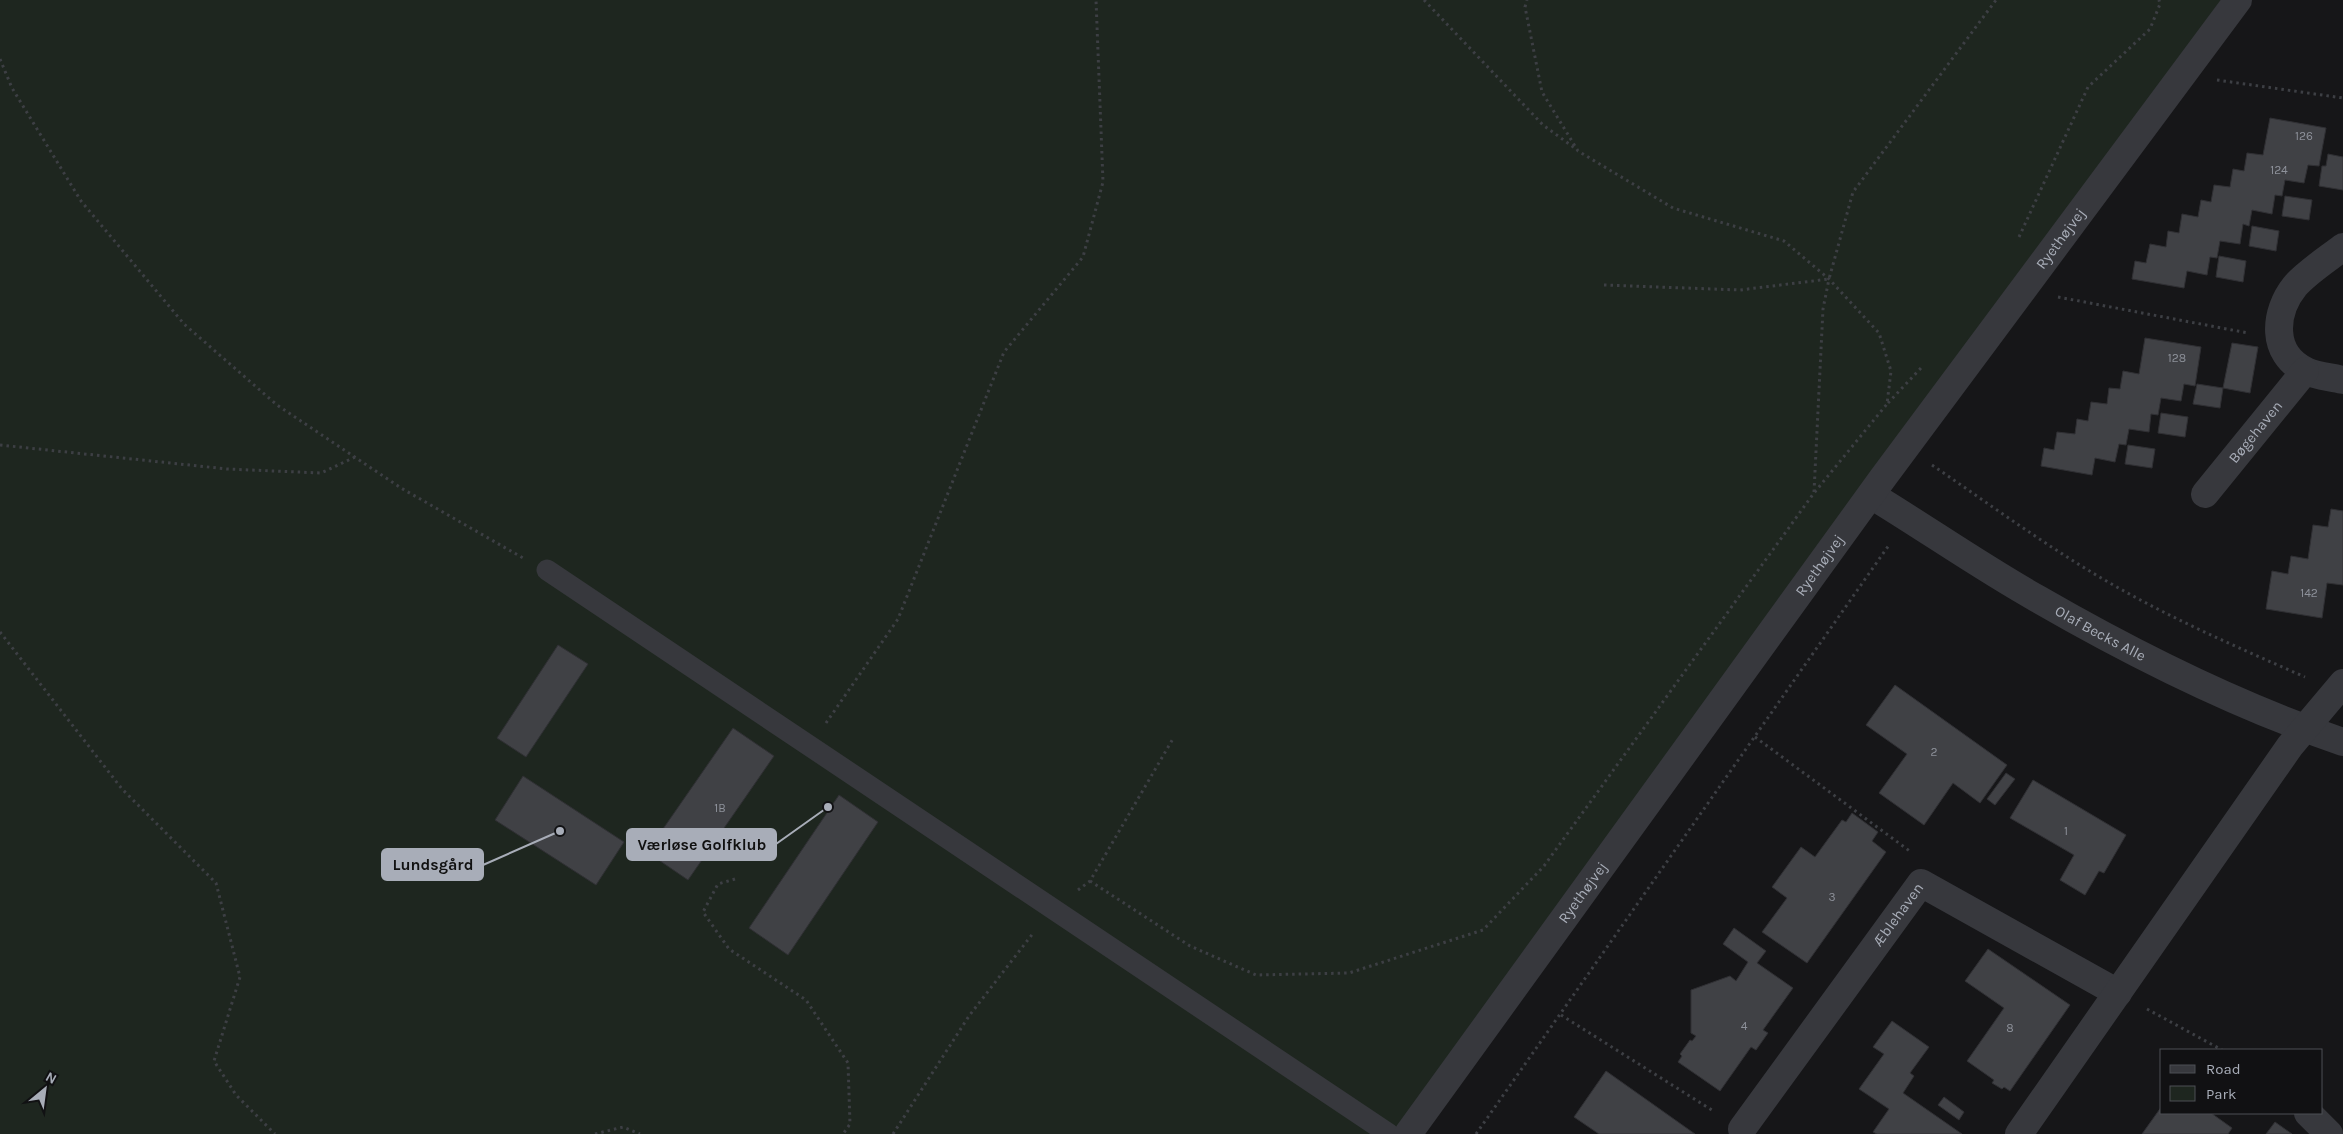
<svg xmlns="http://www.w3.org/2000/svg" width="2343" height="1134" viewBox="0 0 2343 1134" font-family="Karla,sans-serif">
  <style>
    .green { fill: #1e261f }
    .building { fill: #404145; stroke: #303034 }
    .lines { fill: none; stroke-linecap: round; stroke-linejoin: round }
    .path { stroke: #3d3f44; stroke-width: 3; stroke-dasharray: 2.5 4; stroke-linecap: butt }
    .service { stroke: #37383d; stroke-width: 21 }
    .minor { stroke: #37383d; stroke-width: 28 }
    .labels { text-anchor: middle; stroke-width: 4; stroke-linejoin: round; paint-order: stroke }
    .number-label { font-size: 12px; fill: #8e929b }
    .street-label { font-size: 15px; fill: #a8adb8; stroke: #111113 }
    .leader { fill: none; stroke: #a8adb8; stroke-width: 2 }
    .callout-dot { fill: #a8adb8; stroke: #111113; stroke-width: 2 }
    .callout { fill: #a8adb8; stroke: #a8adb8; stroke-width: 2 }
    .callout-label { font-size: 16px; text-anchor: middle; font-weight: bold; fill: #111 }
  </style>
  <rect width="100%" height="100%" fill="#161618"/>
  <path class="green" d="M0 0H2221L1421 1134H0Z"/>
  <g class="building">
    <path d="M2270 118 2326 128 2319 166 2308 165 2304 183 2285 180 2282 196 2275 195 2272 214 2252 210 2249 226 2243 224 2240 244 2220 241 2217 258 2210 257 2207 275 2187 271 2184 288 2132 279 2135 261 2146 263 2150 244 2166 247 2168 231 2179 233 2182 214 2198 217 2201 200 2211 202 2214 185 2230 187 2233 169 2244 171 2247 153 2263 155Z"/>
    <path d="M2328 154 2343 157V190L2319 186 2322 166H2326Z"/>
    <path d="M2285 196 2312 200 2309 220 2282 216Z"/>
    <path d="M2252 226 2279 231 2276 251 2249 246Z"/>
    <path d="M2219 256 2246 261 2243 282 2216 277Z"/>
    <path d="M2145 338 2201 347 2195 386 2184 384 2181 401 2161 398 2158 415 2151 414 2149 432 2129 429 2126 445 2119 444 2115 462 2095 458 2092 475 2041 466 2044 448 2054 450 2057 432 2075 434 2077 419 2088 421 2091 402 2107 404 2109 388 2120 389 2123 371 2139 374Z"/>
    <path d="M2232 343 2258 347 2250 393 2223 388Z"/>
    <path d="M2197 384 2223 388 2220 408 2193 404Z"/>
    <path d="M2161 413 2188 417 2185 437 2158 433Z"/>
    <path d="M2128 445 2155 449 2152 468 2125 464Z"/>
    <path d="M2331 509 2343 511V585L2327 583 2322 618 2266 609 2272 571 2288 574 2291 556 2308 559 2313 525 2328 527Z"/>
    <path d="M558 645 588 664 526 757 497 738Z"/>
    <path d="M1895 685 2007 765 1980 803 1953 783 1924 825 1879 793 1907 754 1866 725Z"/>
    <path d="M733 728 774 756 688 880 647 852Z"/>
    <path d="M2006 773 2015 779 1995 805 1987 799Z"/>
    <path d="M523 776 624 842 596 885 495 820Z"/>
    <path d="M2033 780 2126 835 2104 873 2099 871 2085 895 2060 880 2074 855 2010 818Z"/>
    <path d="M839 795 878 822 788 955 749 928Z"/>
    <path d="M1852 813 1878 832 1872 841 1886 852 1807 963 1762 932 1787 898 1772 887 1801 847 1815 857 1842 820 1846 822Z"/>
    <path d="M1734 928 1766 951 1757 963 1793 988 1763 1030 1768 1033 1756 1050 1751 1047 1720 1091 1678 1062 1682 1056 1680 1054 1690 1040 1692 1041 1696 1036 1691 1033V990L1730 976 1736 981 1748 962 1723 944Z"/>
    <path d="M1988 949 2070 1005 2010 1091 2004 1087 2002 1089 1992 1083 1994 1080 1967 1061 2004 1008 1965 981Z"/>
    <path d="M1892 1021 1929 1047 1910 1073 1914 1076 1903 1093 1962 1134H1877L1873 1132 1889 1109 1859 1089 1884 1054 1873 1047Z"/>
    <path d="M1606 1071 1695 1134H1599L1574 1117Z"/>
    <path d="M1944 1097 1964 1112 1959 1120 1938 1105Z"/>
    <path d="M2162 1106V1113H2211L2232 1128 2228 1134H2142Z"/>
    <path d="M2275 1122 2292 1134H2266Z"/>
  </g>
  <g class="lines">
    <g class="path">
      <path d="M1424 0 1543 125 1576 149"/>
      <path d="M0 59 12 88 81 201 184 324 277 405 401 488 523 558"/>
      <path d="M2217 80 2343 98"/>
      <path d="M2019 237 2088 87 2150 29 2160 4 2159 0"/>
      <path d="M1604 285 1740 290 1829 279 1853 192 1996 0"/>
      <path d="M2058 297 2248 333"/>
      <path d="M1888 403 1921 368"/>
      <path d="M0 445 227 469 321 473 355 457"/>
      <path d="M1932 465C1995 508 2057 554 2124 591 2183 624 2244 650 2305 677"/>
      <path d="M1814 492 1823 309 1829 279"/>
      <path d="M0 632 122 789 216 883 240 977 214 1061 236 1095 275 1134"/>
      <path d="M826 723 898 619 1004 352 1083 257 1103 182 1096 0"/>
      <path d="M1755 737 1911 852"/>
      <path d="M735 879 718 884 703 912 729 949 806 1000 848 1063 850 1124 843 1134"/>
      <path d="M1090 881 1190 946 1256 975 1349 973 1483 930 1544 866 1814 493 1887 404 1891 371 1879 333 1829 279 1784 241 1673 208 1578 151 1542 92 1525 7 1527 0"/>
      <path d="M1078 890 1090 881 1174 737"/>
      <path d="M2147 1009 2222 1050"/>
      <path d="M1561 1015 1715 1112"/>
      <path d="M595 1134 623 1127 640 1134"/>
      <path d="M893 1134 969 1016 1034 932"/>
      <path d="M1476 1134 1889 545"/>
    </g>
    <path class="service" d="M547 570 1389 1134"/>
    <g class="minor">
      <path d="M2343 247C2329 258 2307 272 2295 286 2274 312 2270 354 2306 371 2316 376 2331 377 2343 380"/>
      <path id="s1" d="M2205 494 2305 371"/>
      <path id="s2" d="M1871 495C1927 529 1981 567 2038 599 2135 655 2237 706 2343 742"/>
      <path d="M2308 1113 2329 1134"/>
      <path id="s3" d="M1742 1129 1921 883 2118 993"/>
      <path id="s4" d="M1408 1134 1882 479 2238 0"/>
      <path d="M2019 1134 2290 746 2343 683"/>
    </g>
  </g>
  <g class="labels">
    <g class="number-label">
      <text x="2304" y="140">126</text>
      <text x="2279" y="174">124</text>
      <text x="2177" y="362">128</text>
      <text x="2309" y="597">142</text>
      <text x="1934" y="756">2</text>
      <text x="720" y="812">1B</text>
      <text x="2066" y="835">1</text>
      <text x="1832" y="901">3</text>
      <text x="1744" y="1030">4</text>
      <text x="2010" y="1032">8</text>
    </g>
    <g class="street-label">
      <text dy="5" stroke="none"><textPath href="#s4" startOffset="1108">Ryethøjvej</textPath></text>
      <text dy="5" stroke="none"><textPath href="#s1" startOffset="80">Bøgehaven</textPath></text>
      <text dy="5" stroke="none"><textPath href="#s4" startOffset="702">Ryethøjvej</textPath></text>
      <text dy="5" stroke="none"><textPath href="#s2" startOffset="268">Olaf Becks Alle</textPath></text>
      <text dy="5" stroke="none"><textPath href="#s4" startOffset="298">Ryethøjvej</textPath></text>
      <text dy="5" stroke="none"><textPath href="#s3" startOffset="265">Æblehaven</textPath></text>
    </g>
  </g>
  <path class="leader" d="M828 807L776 844M560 831L483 865"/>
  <g class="callout-dot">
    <circle cx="828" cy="807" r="5"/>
    <circle cx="560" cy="831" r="5"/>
  </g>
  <g class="callout">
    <rect x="627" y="829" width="149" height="31" rx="5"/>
    <rect x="382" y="849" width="101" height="31" rx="5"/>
  </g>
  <g class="callout-label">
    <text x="702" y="850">Værløse Golfklub</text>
    <text x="433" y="870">Lundsgård</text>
  </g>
  <rect x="2160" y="1049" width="162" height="65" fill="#111113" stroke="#4d4f55"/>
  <rect x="2170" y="1065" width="25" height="8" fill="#37383d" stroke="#4d4f55"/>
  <text x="2206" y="1074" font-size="15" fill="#a8adb8">Road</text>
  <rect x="2170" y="1086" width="25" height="15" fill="#1e261f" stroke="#4d4f55"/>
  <text x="2206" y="1099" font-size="15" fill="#a8adb8">Park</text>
  <g transform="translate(45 1089) rotate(29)" stroke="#111113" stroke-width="4" paint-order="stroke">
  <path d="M0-4L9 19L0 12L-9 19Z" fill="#a8adb8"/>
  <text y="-8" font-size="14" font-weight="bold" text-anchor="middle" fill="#a8adb8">N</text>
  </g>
</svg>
